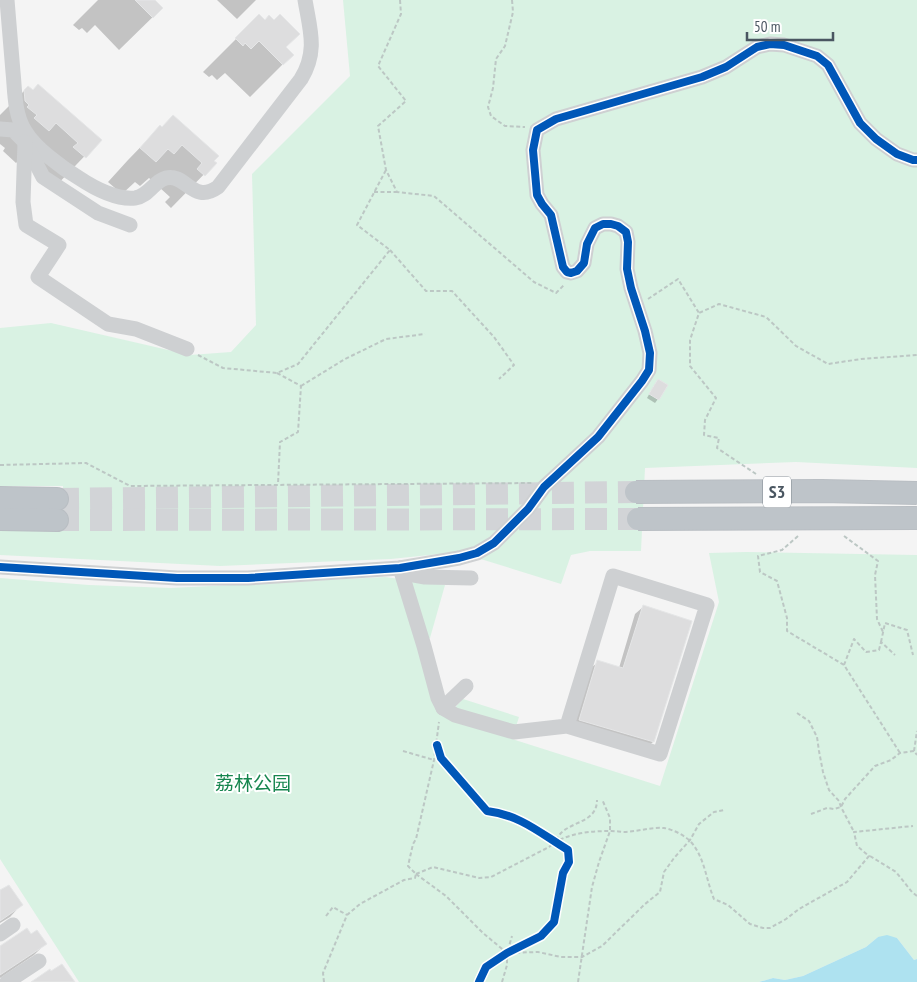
<svg xmlns="http://www.w3.org/2000/svg" width="917" height="982" viewBox="0 0 917 982" font-family="'PT Sans Narrow','Noto Sans SC',sans-serif">
  <style>
    .green { fill: #d9f2e3 }
    .water { fill: #aee2f0 }
    .shadow { fill: #0003 }
    .building { fill: #ddddde; stroke: #e5e6e7 }
    .lines { fill: none; stroke-linecap: round; stroke-linejoin: round }
    .highway-tunnel { stroke: #d2d4d7; stroke-width: 22; stroke-dasharray: 22 11; stroke-linecap: butt }
    .highway-casing { stroke: #b9bec3; stroke-width: 24 }
    .path { stroke: #bcc7c4; stroke-width: 2; stroke-dasharray: 4 2.5; stroke-linecap: butt }
    .minor { stroke: #ced0d2; stroke-width: 15 }
    .highway { stroke: #bec4c9; stroke-width: 22 }
    .highway-bridge-casing { stroke: #b9bec3; stroke-width: 24; stroke-linecap: butt }
    .highway-bridge { stroke: #bec4c9; stroke-width: 22 }
    .cycleway-casing { stroke: #fff; stroke-width: 11 }
    .cycleway { stroke: #0057b8; stroke-width: 8 }
    .labels { text-anchor: middle; stroke-width: 4; stroke-linejoin: round; paint-order: stroke }
    .shield { fill: #fff; stroke: #808990; stroke-width: 1 }
    .shield-label { font-size: 18px; font-weight: bold; fill: #4a5661 }
    .park-label { font-size: 19px; fill: #17864f; stroke: #fff }
  </style>
  <rect width="100%" height="100%" fill="#f4f4f4"/>
  <g class="green">
    <path d="M343 0H917V468L796 462 645 468 641 551H590L571 555 561 584 484 560 449 553 391 559 220 566 0 555V529H63V486H0V328L51 323 190 355 231 352 256 325 252 174 350 76Z"/>
    <path d="M746 552 917 555V959L914 960 897 938 878 937 866 947 803 976 785 980 773 978 759 982H79L0 859V578L89 585 171 588 385 577 445 585 430 638 420 645 446 717 463 699 519 717 512 739 660 786 719 602 709 553Z"/>
  </g>
  <path class="water" d="M887 935 897 938 914 960 917 959V982H759L773 978 785 980 803 976 866 947 878 937Z"/>
  <g class="shadow">
    <path d="M98 0H154L162 8 119 50 95 25 87 33 82 28 79 30 73 25Z"/>
    <path d="M217 0H256L237 19Z"/>
    <path d="M259 16 265 21H274L284 47 292 55 250 97 225 73 217 80 212 75 209 77 203 72Z"/>
    <path d="M28 87 100 140 52 190 23 156 16 163 3 151 5 148 0 144V115Z"/>
    <path d="M160 127 215 163 171 208 165 202 170 197 149 178 140 186 135 182 122 194 108 182 128 160Z"/>
    <path d="M655 384 658 399 655 403 647 398Z"/>
    <path d="M643 607 691 621 653 742 645 749 572 727 590 669 598 662 619 668 635 614Z"/>
    <path d="M0 892 21 905 10 917 0 923Z"/>
    <path d="M31 936 45 944 34 955 0 978V948Z"/>
  </g>
  <g class="building">
    <path d="M135 0H155L163 8 153 18Z"/>
    <path d="M259 14 265 20 269 15 274 20 280 14 300 34 286 47 294 55 283 65 259 41 251 49 245 43 243 46 235 38Z"/>
    <path d="M38 84 102 140 86 158 73 147 78 143 56 123 49 131 34 118 37 115 27 107 29 105 25 101 24 90 28 86 33 90Z"/>
    <path d="M173 115 219 156 214 161 217 163 205 176 197 169 202 163 182 145 174 154 168 149 156 162 140 148 160 125 162 127Z"/>
    <path d="M658 379 668 385 659 400 649 394Z"/>
    <path d="M643 605 692 621 654 742 579 720 597 660 623 668Z"/>
    <path d="M9 885 23 905 0 921V890Z"/>
    <path d="M27 928 31 934 37 930 47 944 0 975V946Z"/>
    <path d="M62 964 75 982H31L50 969 51 971Z"/>
  </g>
  <g class="lines">
    <g class="highway-tunnel">
      <path d="M57 499 636 492"/>
      <path d="M57 520 638 519"/>
    </g>
    <defs>
      <g id="highway">
        <path d="M0 498 57 499"/>
        <path d="M0 519 57 520"/>
      </g>
    </defs>
    <use href="#highway" class="highway-casing"/>
    <g class="path">
      <path d="M400 0 401 14 378 66 406 101 378 126 386 170 397 192 434 196 534 282 556 293 564 285"/>
      <path d="M512 0 513 12 505 46 496 59 493 88 488 107 491 116 505 126 525 127"/>
      <path d="M374 192H397"/>
      <path d="M390 250 426 291H452L494 337 514 365 499 379"/>
      <path d="M648 299 678 279 699 313"/>
      <path d="M198 355 223 368 277 373 298 364 390 250 357 225 386 170"/>
      <path d="M277 373 301 386 298 432 280 442 278 484"/>
      <path d="M301 386 345 359 386 339 425 334"/>
      <path d="M0 465 86 463 130 486 532 483"/>
      <path d="M756 474 717 448 719 438 704 435 705 420 716 398 690 366V340L699 313 719 304 766 317 796 346 828 364 861 359 917 355"/>
      <path d="M798 536 782 550 758 556 760 572 777 581 787 618V631L844 665 900 753"/>
      <path d="M844 536 878 561 875 575 877 619 883 632"/>
      <path d="M881 642 885 623 907 630 913 655"/>
      <path d="M844 665 854 639 866 652 879 650 881 642 895 655"/>
      <path d="M797 713 809 721 817 737 819 751 823 772 829 790 839 801 841 807 854 832"/>
      <path d="M403 751 434 760"/>
      <path d="M914 751 917 731"/>
      <path d="M811 814 827 808 834 809 841 807 845 799 875 766 891 760 900 753 914 751 917 755"/>
      <path d="M556 840C558 838 559 835 561 833 573 821 597 822 597 800"/>
      <path d="M870 856 896 872 912 892 917 896"/>
      <path d="M416 874 433 867 479 878 491 877 549 847C565 833 590 831 611 831 616 831 621 832 626 832 639 831 652 827 664 828 672 829 686 836 691 842 705 858 706 880 714 899L728 905 750 924 763 928H770L786 919 799 909 847 882 869 856 857 846 854 832 913 826"/>
      <path d="M416 874 446 896 483 933 507 953 538 952 561 957H582L602 946 645 904 660 892 664 872 674 858 690 840 699 824 714 812 725 810"/>
      <path d="M326 916 333 907 347 915"/>
      <path d="M324 982 323 973 347 915 360 904 404 880 415 878 416 874 408 866 413 844 416 839 434 760 439 722"/>
      <path d="M502 982 507 965V953L512 936"/>
      <path d="M578 982 592 887 599 862 610 831V818L602 799"/>
    </g>
    <g class="minor">
      <path d="M7 0C9 24 11 48 13 72 15 91 14 114 25 131 35 148 62 168 79 178 94 188 117 200 135 198 149 196 154 181 166 178 186 173 193 205 218 187L301 79C318 51 310 30 305 0"/>
      <path d="M0 129 13 130 25 142 43 177 98 213 130 225"/>
      <path d="M25 142 23 202 26 225 59 245 38 277 108 324 136 329 187 349"/>
      <path d="M0 567 177 578H248L400 568 459 558 477 553 494 543 528 509 544 487 598 437 642 381 649 370 650 353 645 331 631 288 627 269 628 242 626 232 618 226 611 224H603L595 228 587 244 584 263 577 271 571 273 567 272 563 267 551 215 542 204 537 195 533 150 537 130 556 119 702 77 726 67 757 47 770 44 784 45 817 56 828 65 860 123 876 139 897 154 913 160H917"/>
      <path d="M400 568 424 646 438 698 443 708 455 715 514 732 567 726 660 754 707 605 613 576 567 726"/>
      <path d="M400 568 414 575 425 577 471 578"/>
      <path d="M443 708 466 686"/>
      <path d="M0 934 13 925"/>
      <path d="M7 982 39 961"/>
    </g>
    <use href="#highway" class="highway"/>
    <defs>
      <g id="highway-bridge">
        <path d="M636 492 822 491 917 493"/>
        <path d="M638 519 917 518"/>
      </g>
    </defs>
    <use href="#highway-bridge" class="highway-bridge-casing"/>
    <use href="#highway-bridge" class="highway-bridge"/>
    <defs>
      <g id="cycleway">
        <path d="M0 567 177 578H248L400 568 459 558 477 553 494 543 528 509 544 487 598 437 642 381 649 370 650 353 645 331 631 288 627 269 628 242 626 232 618 226 611 224H603L595 228 587 244 584 263 577 271 571 273 567 272 563 267 551 215 542 204 537 195 533 150 537 130 556 119 702 77 726 67 757 47 770 44 784 45 817 56 828 65 860 123 876 139 897 154 913 160H917"/>
        <path d="M437 745 441 758 487 811C520 815 540 833 568 850L569 862 563 873 554 922 541 936 507 953 486 967 479 982"/>
      </g>
    </defs>
    <use href="#cycleway" class="cycleway-casing"/>
    <use href="#cycleway" class="cycleway"/>
  </g>
  <g class="labels">
    <rect class="shield" x="763" y="476.5" width="28" height="31" rx="4"/>
    <g class="shield-label">
      <text x="777" y="498">S3</text>
    </g>
    <g class="park-label">
      <text x="253" y="790">荔林公园</text>
    </g>
  </g>
  <path d="M747 32v8h86v-8" fill="none" stroke="#4a5661" stroke-width="2.5"/>
  <text x="754" y="32" font-size="15" fill="#4a5661" stroke="#ffffff" stroke-width="4" paint-order="stroke">50 m</text>
</svg>
